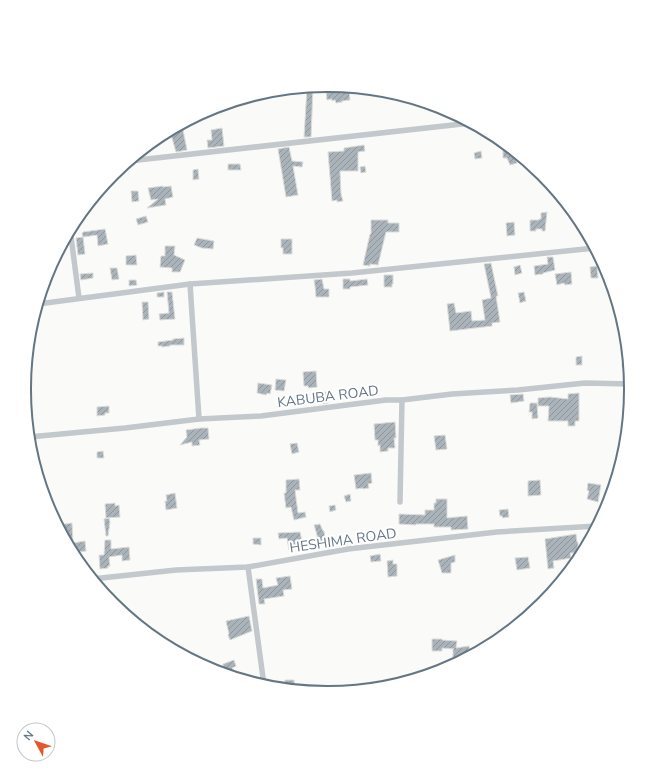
<svg xmlns="http://www.w3.org/2000/svg" width="655" height="778" viewBox="0 0 655 778" font-family="'Nunito Sans',sans-serif">
  <style>
    .building { fill: url(#building-hatch); stroke: #dcdcda }
    .lines { fill: none; stroke-linecap: round; stroke-linejoin: round }
    .street { stroke: #c3c8cc; stroke-width: 5.5 }
    .labels { text-anchor: middle; stroke-width: 4; stroke-linejoin: round; paint-order: stroke }
    .street-label { font-size: 14px; fill: #657683; stroke: #fff }
    .rim { fill: none; stroke: #657683; stroke-width: 2 }
  </style>
  <defs>
    <pattern id="building-hatch" width="6" height="6" patternUnits="userSpaceOnUse"><rect width="6" height="6" fill="#aab3b9"/><path d="M-1 1l2-2M0 6l6-6M5 7l2-2" fill="none" stroke="#8e969c"/></pattern>
  </defs>
  <rect width="100%" height="100%" fill="#fafaf8"/>
  <g class="building">
    <path d="M313 87 311 137H304L307 88Z"/>
    <path d="M343 87 349 88 350 100 342 101V102L336 103 335 100 332 101V99L327 100 326 91 343 89Z"/>
    <path d="M182 125 187 150 176 152 170 131Z"/>
    <path d="M222 128 224 146 208 148 207 140H212L211 130Z"/>
    <path d="M503 142 515 152V158L517 163 510 165 507 158H503Z"/>
    <path d="M364 145 365 151 358 152V171H340L341 194 343 201 337 202V200L332 201 328 152 344 151V148Z"/>
    <path d="M289 147 292 161 303 162 302 167 293 166 298 195 286 197 278 149Z"/>
    <path d="M481 151 482 158 475 159 474 153Z"/>
    <path d="M228 164H240L241 170H228Z"/>
    <path d="M365 166 366 172 361 173 360 167Z"/>
    <path d="M198 169 199 179 193 180V170Z"/>
    <path d="M163 186V187L171 186 173 197 165 199 166 205 147 208 158 199 151 200 148 188Z"/>
    <path d="M131 191H138L139 201 132 202Z"/>
    <path d="M547 212 545 231H542V229H536V231H530V220H539V219H541V213Z"/>
    <path d="M146 216 148 222 138 225 136 219Z"/>
    <path d="M371 220H388V223H399V232H386L378 265 370 264V266L363 265 370 234H371Z"/>
    <path d="M514 222 515 235 507 236 506 223Z"/>
    <path d="M105 229 108 244 98 246 97 235 83 237 85 254 78 255 76 238 83 237 82 233 83 232Z"/>
    <path d="M197 238 214 241 213 249 202 248 194 245Z"/>
    <path d="M281 239H292V254H283V248H281Z"/>
    <path d="M165 246H175L174 255 185 260 180 272H172V268L160 267 161 256H165Z"/>
    <path d="M136 255 137 265H126V256Z"/>
    <path d="M547 257H553L555 270 543 273V274L535 275 534 266 548 264Z"/>
    <path d="M491 263 498 296H496L500 322 492 323V326L450 331 447 304 454 303 456 313 471 311 472 321 485 320 482 300 491 298 484 264Z"/>
    <path d="M520 265 522 273 515 275 514 267Z"/>
    <path d="M597 266 598 278H591L590 267Z"/>
    <path d="M110 268H117L119 279 112 280Z"/>
    <path d="M571 272 572 284 565 285 564 283 557 285 555 274Z"/>
    <path d="M93 273V278L81 280 80 274Z"/>
    <path d="M384 275H393V284H392V287H384Z"/>
    <path d="M322 279 324 289H329V297H316L315 286 314 280Z"/>
    <path d="M343 279H350V281L367 279 368 285 350 287V289H343Z"/>
    <path d="M129 280H136L137 285 129 286Z"/>
    <path d="M164 292V297H157V293Z"/>
    <path d="M167 292H172L175 319 160 320 159 314 169 313Z"/>
    <path d="M524 292 526 301 520 303 518 293Z"/>
    <path d="M142 302H148L149 319 143 320Z"/>
    <path d="M184 338V345H170V346L162 347V346H158V342L173 340V339Z"/>
    <path d="M582 356V365H576V357Z"/>
    <path d="M623 358 628 359 629 368 622 367Z"/>
    <path d="M316 371 317 387 309 388 308 386H304L303 372Z"/>
    <path d="M276 379 286 380 284 391 275 390Z"/>
    <path d="M258 383 272 385 270 394 267 393 266 395 257 393Z"/>
    <path d="M321 392H326L328 403 323 404Z"/>
    <path d="M579 393V421H575V426H568V421H548L549 406H538V398L550 397 568 399V394Z"/>
    <path d="M523 394 524 401 511 403 510 395Z"/>
    <path d="M530 403H537L538 418 532 419V412H529Z"/>
    <path d="M109 406V413H105V415L97 416V407Z"/>
    <path d="M395 422 396 438H394L395 448H388V451L380 452V445L378 446V440H375L374 424Z"/>
    <path d="M201 428H208L209 439 199 440 200 445 192 446V442L180 445 187 437 186 430Z"/>
    <path d="M445 435 447 449 436 450 434 436Z"/>
    <path d="M297 443 299 452 292 454 290 444Z"/>
    <path d="M103 451 104 458H97V452Z"/>
    <path d="M371 473 372 483 368 484 369 488 363 489V488L356 489 354 475Z"/>
    <path d="M299 479 300 490H295L298 513 305 512 306 517 294 520 291 507 286 508 284 493H286V480Z"/>
    <path d="M540 480 541 495 528 496V481Z"/>
    <path d="M588 483 601 485 598 502 587 499 589 491 587 490Z"/>
    <path d="M175 493 177 508 166 510 165 501H167L166 495Z"/>
    <path d="M350 494 351 501 346 502 344 496Z"/>
    <path d="M436 499H447V518L467 516 468 529 451 530V527H434V524H416V525L399 524V514L425 515V510H434V503H436Z"/>
    <path d="M115 503V506L119 505 120 517 106 518 105 504Z"/>
    <path d="M335 505 336 510 330 512 329 506Z"/>
    <path d="M508 509 509 517 503 518 502 516H500L499 510Z"/>
    <path d="M109 518 110 522 108 536H106L104 519Z"/>
    <path d="M72 523 73 543 85 541 86 551 79 552 80 554H73L58 525Z"/>
    <path d="M320 524 323 531H324L326 544 318 545 317 535 314 525Z"/>
    <path d="M300 532 302 541 304 540 305 546 289 550 287 538 279 539 278 533Z"/>
    <path d="M576 534 577 542H578V553H570L571 558 553 561 554 568 548 569 545 539Z"/>
    <path d="M253 538H261V545L253 544Z"/>
    <path d="M105 540H111V549L129 547 130 560 122 561V555L109 557 110 566H108V568L100 569 99 555H104Z"/>
    <path d="M380 554 381 561 371 562 370 556Z"/>
    <path d="M455 555V562L451 563V573H442L438 560Z"/>
    <path d="M528 557 530 568 517 570 515 558Z"/>
    <path d="M393 560V564H397V576L388 577 387 561Z"/>
    <path d="M290 576 292 589 283 590 284 596 264 599 265 604H259L256 579H262L263 588 278 585 276 578Z"/>
    <path d="M249 616 252 631 230 640 228 635 229 634 226 621Z"/>
    <path d="M432 639H442V640L457 641 456 648 469 646 470 655 462 659 453 660V649H454L442 648V651H432Z"/>
    <path d="M234 660 236 666 232 668 235 676 224 673 223 664Z"/>
    <path d="M285 680H294L295 687 281 688 280 682H285Z"/>
  </g>
  <g class="lines">
    <g class="street">
      <path d="M129 161 471 123"/>
      <path d="M70 229 79 298"/>
      <path d="M190 284 199 419"/>
      <path d="M38 304 190 284 352 273 595 248"/>
      <path d="M29 437 125 428 199 419 261 416 386 400H402L452 394 518 390 585 383 631 384"/>
      <path d="M400 502 402 400"/>
      <path d="M248 567 264 685"/>
      <path d="M92 579 176 570 248 567 348 549 497 532 597 526"/>
    </g>
  </g>
  <g class="labels">
    <g class="street-label">
      <text transform="translate(328 396) rotate(-7)" y="5">KABUBA ROAD</text>
      <text transform="translate(343 540) rotate(-8)" y="5">HESHIMA ROAD</text>
    </g>
  </g>
  <path d="M0 0H655V778H0ZM327 92H328A296 296 0 0 1 624 388V390A296 296 0 0 1 328 686H327A296 296 0 0 1 31 390V388A296 296 0 0 1 327 92Z" fill="#fff" fill-rule="evenodd"/>
  <path class="rim" d="M327 92H328A296 296 0 0 1 624 388V390A296 296 0 0 1 328 686H327A296 296 0 0 1 31 390V388A296 296 0 0 1 327 92Z"/>
  <g transform="translate(36 742) rotate(310)"><circle r="19" fill="#ffffff" stroke="#c1c8cd"/>
  <path d="M0-3L7 15L0 10L-7 15Z" fill="#e4572e"/>
  <text y="-6" font-size="11" font-weight="bold" text-anchor="middle" fill="#657683">N</text>
  </g>
</svg>
